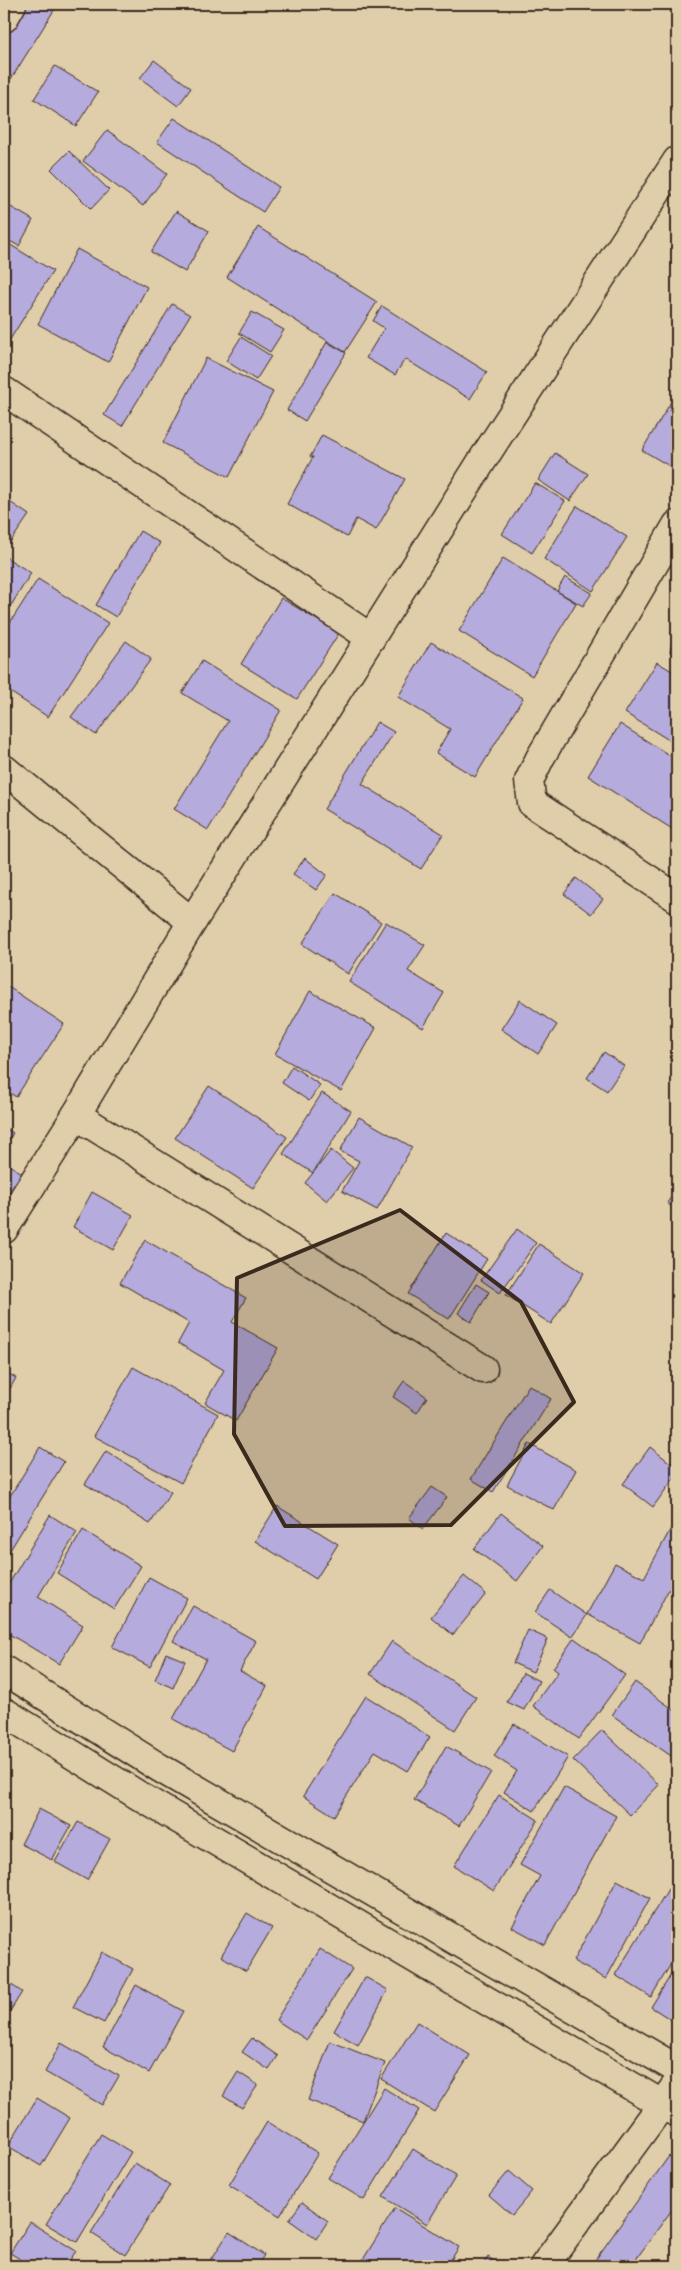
<svg xmlns="http://www.w3.org/2000/svg" width="681" height="2270" viewBox="0 0 681 2270" font-family="'Architects Daughter',sans-serif">
  <style>
    .building { fill: #b5abdc; stroke: #3b2a1e }
    .lines { fill: none; stroke-linecap: round; stroke-linejoin: round }
    .minor-casing { stroke: #3b2a1e; stroke-width: 31 }
    .major-casing { stroke: #3b2a1e; stroke-width: 31 }
    .minor { stroke: #e0ceab; stroke-width: 28 }
    .major { stroke: #e0ceab; stroke-width: 28 }
    .marked { fill: #3b2a1e; fill-opacity: 0.2; stroke: #3b2a1e; stroke-width: 4; stroke-linejoin: round }
  </style>
  <rect width="100%" height="100%" fill="#e0ceab"/>
  <filter id="ink" filterUnits="userSpaceOnUse"><feTurbulence type="fractalNoise" baseFrequency=".02" numOctaves="2"/><feDisplacementMap in="SourceGraphic" scale="10" xChannelSelector="R" yChannelSelector="G"/><feConvolveMatrix kernelMatrix="1 2 1 2 8 2 1 2 1" color-interpolation-filters="sRGB"/></filter>
  <g filter="url(#ink)">
    <g class="building">
      <path d="M21 4H51L56 7 11 79 4 75V32Z"/>
      <path d="M154 60 191 88 178 106 140 78Z"/>
      <path d="M55 66 98 92 76 126 34 99Z"/>
      <path d="M174 118 279 187 263 212 157 142Z"/>
      <path d="M107 130 167 174 143 206 83 161Z"/>
      <path d="M69 151 109 190 91 209 51 169Z"/>
      <path d="M4 203 33 220 19 246 4 238Z"/>
      <path d="M176 211 209 231 185 272 151 252Z"/>
      <path d="M258 227 377 302 345 352 227 277Z"/>
      <path d="M4 241 53 271 4 349Z"/>
      <path d="M77 249 147 287 108 362 38 324Z"/>
      <path d="M172 304 190 315 122 426 104 415Z"/>
      <path d="M382 306 487 372 470 399 405 359 395 375 366 358 384 328 373 321Z"/>
      <path d="M252 312 284 330 270 352 239 333Z"/>
      <path d="M241 337 271 356 256 380 226 361Z"/>
      <path d="M327 342 346 353 305 421 287 410Z"/>
      <path d="M206 358 273 392 229 477 163 443Z"/>
      <path d="M677 392V456L671 467 642 450Z"/>
      <path d="M322 435 405 479 376 530 356 519 347 537 287 504 313 457H310Z"/>
      <path d="M555 453 588 474 570 501 538 480Z"/>
      <path d="M535 483 565 501 532 553 502 534Z"/>
      <path d="M4 498 29 515 9 544 4 540Z"/>
      <path d="M577 506 627 537 593 591 544 559Z"/>
      <path d="M140 531 160 543 116 617 96 605Z"/>
      <path d="M4 556 31 573 4 617Z"/>
      <path d="M503 558 576 603 532 676 459 631Z"/>
      <path d="M565 577 592 593 583 606 557 591Z"/>
      <path d="M38 579 108 623 48 717 4 688V632Z"/>
      <path d="M281 598 339 633 297 699 241 664Z"/>
      <path d="M677 618V657L670 652 675 623Z"/>
      <path d="M126 641 151 659 96 735 71 717Z"/>
      <path d="M431 642 523 698 475 777 436 753 450 729 398 697Z"/>
      <path d="M202 661 281 710 208 830 174 809 228 721 182 693Z"/>
      <path d="M657 662 677 674V745L625 713Z"/>
      <path d="M377 722 394 732 362 784 443 834 421 869 324 809Z"/>
      <path d="M620 724 677 760V832L588 776Z"/>
      <path d="M305 858 327 875 316 890 293 874Z"/>
      <path d="M576 878 603 899 591 914 564 894Z"/>
      <path d="M335 893 381 922 348 974 302 944Z"/>
      <path d="M386 922 425 945 408 971 444 993 423 1028 349 982Z"/>
      <path d="M4 984 64 1024 16 1097 4 1089Z"/>
      <path d="M310 991 376 1028 341 1091 275 1054Z"/>
      <path d="M520 1000 557 1025 538 1054 501 1029Z"/>
      <path d="M604 1052 624 1066 607 1091 587 1078Z"/>
      <path d="M292 1066 320 1085 309 1101 282 1083Z"/>
      <path d="M209 1086 287 1137 253 1188 175 1138Z"/>
      <path d="M322 1093 351 1111 313 1173 283 1154Z"/>
      <path d="M359 1117 412 1147 377 1210 342 1191 359 1161 340 1151Z"/>
      <path d="M4 1127 13 1133 4 1148Z"/>
      <path d="M331 1150 353 1168 327 1201 305 1183Z"/>
      <path d="M4 1162 22 1173 4 1203Z"/>
      <path d="M677 1188V1211L667 1203Z"/>
      <path d="M92 1192 133 1215 113 1250 73 1227Z"/>
      <path d="M517 1229 536 1243 500 1293 481 1280Z"/>
      <path d="M446 1233 487 1259 449 1319 408 1294Z"/>
      <path d="M145 1240 246 1298 232 1322 278 1348 236 1421 205 1403 224 1370 178 1343 189 1323 120 1283Z"/>
      <path d="M539 1244 584 1273 551 1324 506 1295Z"/>
      <path d="M476 1284 489 1292 471 1322 458 1313Z"/>
      <path d="M133 1367 218 1414 181 1483 94 1436Z"/>
      <path d="M4 1371 16 1378 4 1399Z"/>
      <path d="M404 1381 427 1397 417 1413 393 1397Z"/>
      <path d="M529 1385 551 1399 493 1492 471 1479Z"/>
      <path d="M529 1444 576 1470 554 1510 507 1485Z"/>
      <path d="M40 1447 64 1462 4 1560V1506Z"/>
      <path d="M650 1447 677 1468V1474L653 1507 623 1484Z"/>
      <path d="M106 1451 171 1492 150 1524 85 1484Z"/>
      <path d="M432 1487 447 1497 423 1529 409 1518Z"/>
      <path d="M277 1506 338 1544 316 1579 255 1541Z"/>
      <path d="M501 1513 543 1546 517 1581 474 1549Z"/>
      <path d="M50 1515 77 1532 38 1597 83 1625 59 1664 4 1631V1592Z"/>
      <path d="M675 1521 677 1522V1593L669 1589 640 1643 587 1614 615 1563 644 1578Z"/>
      <path d="M83 1530 141 1566 114 1609 57 1573Z"/>
      <path d="M464 1576 486 1594 453 1635 431 1617Z"/>
      <path d="M149 1577 187 1598 150 1667 112 1647Z"/>
      <path d="M550 1590 587 1615 572 1637 535 1612Z"/>
      <path d="M193 1606 256 1641 240 1671 267 1686 232 1751 173 1719 206 1659 173 1641Z"/>
      <path d="M528 1630 548 1639 533 1672 513 1663Z"/>
      <path d="M574 1638 625 1675 579 1739 533 1706 558 1672 553 1668Z"/>
      <path d="M392 1641 476 1697 455 1730 370 1674Z"/>
      <path d="M166 1653 185 1661 173 1688 155 1680Z"/>
      <path d="M677 1670V1686L670 1679Z"/>
      <path d="M523 1673 539 1681 524 1710 507 1702Z"/>
      <path d="M635 1682 677 1712V1752L674 1758 612 1715Z"/>
      <path d="M366 1696 430 1737 408 1771 375 1751 334 1816 303 1796Z"/>
      <path d="M514 1724 568 1757 534 1811 504 1792 517 1771 494 1756Z"/>
      <path d="M602 1730 659 1785 630 1815 573 1760Z"/>
      <path d="M446 1746 491 1772 459 1826 414 1800Z"/>
      <path d="M564 1787 616 1816 545 1945 512 1927 540 1876 520 1865Z"/>
      <path d="M499 1795 538 1820 494 1891 454 1866Z"/>
      <path d="M39 1809 71 1826 52 1860 21 1844Z"/>
      <path d="M78 1822 110 1839 87 1880 55 1862Z"/>
      <path d="M617 1880 650 1898 606 1979 573 1961Z"/>
      <path d="M670 1886 677 1890V1954L651 1997 615 1975Z"/>
      <path d="M247 1913 272 1928 246 1971 221 1956Z"/>
      <path d="M320 1949 352 1969 307 2040 276 2020Z"/>
      <path d="M102 1952 133 1969 104 2023 73 2007Z"/>
      <path d="M677 1965V2015L673 2021 651 2007Z"/>
      <path d="M365 1977 388 1990 358 2045 334 2031Z"/>
      <path d="M4 1980 22 1992 4 2021Z"/>
      <path d="M136 1985 183 2011 149 2073 103 2047Z"/>
      <path d="M417 2022 470 2055 434 2112 381 2079Z"/>
      <path d="M252 2038 278 2056 269 2070 242 2052Z"/>
      <path d="M330 2041 385 2063 363 2121 308 2100Z"/>
      <path d="M61 2043 119 2076 102 2105 45 2072Z"/>
      <path d="M238 2072 258 2085 242 2108 223 2096Z"/>
      <path d="M384 2088 419 2110 364 2200 328 2178Z"/>
      <path d="M37 2098 70 2118 41 2166 8 2146Z"/>
      <path d="M267 2122 318 2153 280 2216 229 2185Z"/>
      <path d="M101 2134 131 2152 77 2242 46 2224Z"/>
      <path d="M413 2149 456 2176 427 2224 383 2197Z"/>
      <path d="M669 2156 677 2163V2215L671 2211 631 2266H591Z"/>
      <path d="M135 2163 170 2185 125 2255 91 2233Z"/>
      <path d="M509 2171 532 2191 512 2215 489 2195Z"/>
      <path d="M302 2202 328 2221 316 2239 289 2220Z"/>
      <path d="M395 2208 459 2247 447 2266H359Z"/>
      <path d="M30 2222 76 2251 66 2266H22L25 2262 10 2253Z"/>
      <path d="M229 2232 264 2255 257 2266H207Z"/>
      <path d="M488 2257 502 2266H482Z"/>
    </g>
    <g class="lines">
      <defs>
        <g id="minor">
          <path d="M4 18 12 4"/>
          <path d="M4 391 371 638"/>
          <path d="M677 525 540 758 529 781 532 803 677 898"/>
          <path d="M4 769 192 922"/>
          <path d="M76 1115 483 1369"/>
          <path d="M4 1229 76 1115 192 922 487 453 677 161"/>
          <path d="M544 2266 677 2084"/>
        </g>
        <g id="major">
          <path d="M4 1670 160 1768 677 2069"/>
          <path d="M4 1712 141 1797 677 2113"/>
        </g>
      </defs>
      <use href="#minor" class="minor-casing"/>
      <use href="#major" class="major-casing"/>
      <use href="#minor" class="minor"/>
      <use href="#major" class="major"/>
    </g>
  </g>
  <path class="marked" d="M400 1210 521 1302 574 1402 451 1525 285 1526 234 1434 237 1278Z"/>
  <rect width="681" height="2270" fill="none" stroke="#e0ceab" stroke-width="20"/>
  <rect x="10" y="10" width="661" height="2250" fill="none" stroke="#3b2a1e" stroke-width="2" filter="url(#ink)"/>
</svg>
